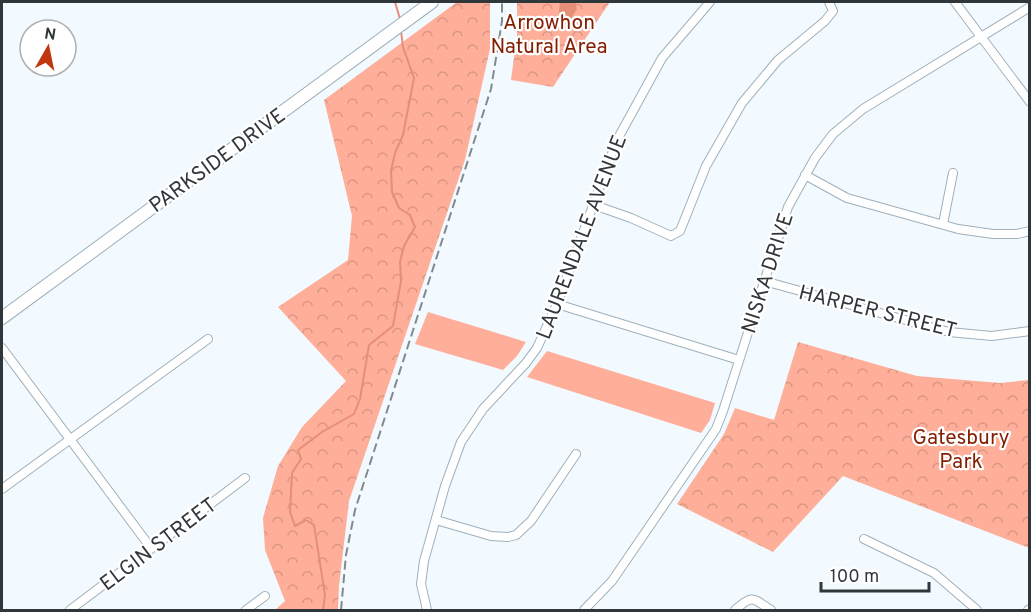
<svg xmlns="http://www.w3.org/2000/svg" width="1031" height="612" viewBox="0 0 1031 612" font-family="Overpass,sans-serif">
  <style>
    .green { fill: #feae99 }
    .forest { fill: url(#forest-crowns) }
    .water { fill: #e58f78 }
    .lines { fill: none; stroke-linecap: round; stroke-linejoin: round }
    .stream { stroke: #e58f78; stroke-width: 2 }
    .minor-casing { stroke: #9fb0bb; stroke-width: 10 }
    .secondary-casing { stroke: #9fb0bb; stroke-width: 14 }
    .minor { stroke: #fff; stroke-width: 8 }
    .secondary { stroke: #fff; stroke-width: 12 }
    .rail { stroke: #838a8e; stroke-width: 2; stroke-dasharray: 9 4.5; stroke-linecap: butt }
    .labels { text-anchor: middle; stroke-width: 4.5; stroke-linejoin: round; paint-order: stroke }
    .park-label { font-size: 21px; fill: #831e00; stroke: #fff }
    .street-label { font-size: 21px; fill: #30373b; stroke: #fff }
  </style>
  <defs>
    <pattern id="forest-crowns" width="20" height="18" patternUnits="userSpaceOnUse" patternTransform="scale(1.5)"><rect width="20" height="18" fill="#feae99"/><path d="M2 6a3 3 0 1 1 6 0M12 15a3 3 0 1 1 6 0" fill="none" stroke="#da9685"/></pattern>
  </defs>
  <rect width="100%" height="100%" fill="#f3faff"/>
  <g class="green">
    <path d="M428 312 526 342 517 356 503 370 415 344Z"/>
    <path d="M547 351 715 403 710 420 701 433 527 377Z"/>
  </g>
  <g class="forest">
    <path d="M457 2H490V49L465 160 349 501 339 586 338 610H275L285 601 265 550 263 518 278 466 302 427 346 381 278 307 348 260 352 216 324 100Z"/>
    <path d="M517 2H610L553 87 511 80 517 35Z"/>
    <path d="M798 342 917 376 1000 383 1029 380V548L843 476 773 552 677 504 724 434 735 408 774 420Z"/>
  </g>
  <path class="water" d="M560 2H575L577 9 568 23 562 26 558 23Z"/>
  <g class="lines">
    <g class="stream">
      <path d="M395 2 400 19"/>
      <path d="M323 610 325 595 314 525 306 520 295 526 290 512 292 473 301 459 298 450 322 432 354 414 360 399 369 345 393 326 401 281 400 262 404 246 415 227 410 215 399 208 392 192 391 171 395 153 403 135 414 78 403 47 401 31"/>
    </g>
    <defs>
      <g id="minor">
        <path d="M955 2 1030 102"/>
        <path d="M805 175 847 198 958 229 993 234H1017L1030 231"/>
        <path d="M594 205 631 218 671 236 680 231 706 166 742 103 778 60 825 21 833 11 829 2"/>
        <path d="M943 224 953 173"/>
        <path d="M764 281 949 332 992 336 1030 331"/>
        <path d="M557 304 739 360"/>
        <path d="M2 348 151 548"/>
        <path d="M2 489 208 339"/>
        <path d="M436 520 491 536 508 537 516 535 531 521 576 454"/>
        <path d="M864 539 934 573 977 610"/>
        <path d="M70 610 245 478"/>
        <path d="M246 610 265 596"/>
        <path d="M427 610 421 584 424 561 445 486 461 442 483 409 526 363 537 348 557 304 617 140 662 58 710 2"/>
        <path d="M584 610 612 581 716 429 723 411 788 207 815 158 833 134 863 109 1030 7"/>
        <path d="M735 610C754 593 753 599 771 610"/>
        <path d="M1028 610 1030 609"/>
      </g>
      <path id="secondary" d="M2 318 432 2"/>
    </defs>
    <use href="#minor" class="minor-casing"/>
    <use href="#secondary" class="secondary-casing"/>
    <use href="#minor" class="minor"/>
    <use href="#secondary" class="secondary"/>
    <path class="rail" d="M341 610 346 555 355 510 491 89 502 21V2"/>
  </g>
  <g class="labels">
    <g class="park-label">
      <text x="549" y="29">Arrowhon<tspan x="549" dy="24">Natural Area</tspan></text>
      <text x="961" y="444">Gatesbury<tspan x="961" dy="24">Park</tspan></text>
    </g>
    <g class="street-label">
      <text transform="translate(217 160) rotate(-36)" y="7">PARKSIDE DRIVE</text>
      <text transform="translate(581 237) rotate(-69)" y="7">LAURENDALE AVENUE</text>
      <text transform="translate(767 273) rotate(-72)" y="7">NISKA DRIVE</text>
      <text transform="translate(878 311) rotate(14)" y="7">HARPER STREET</text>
      <text transform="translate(158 544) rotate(-37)" y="7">ELGIN STREET</text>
    </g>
  </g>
  <rect width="1031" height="612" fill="none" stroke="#30373b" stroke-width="6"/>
  <g transform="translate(48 48) rotate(9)"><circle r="28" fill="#ffffff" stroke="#acafb1" stroke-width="1.5"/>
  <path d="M0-4.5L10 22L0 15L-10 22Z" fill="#c1370f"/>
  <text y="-9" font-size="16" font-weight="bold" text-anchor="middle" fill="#30373b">N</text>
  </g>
  <path d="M821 582v9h108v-9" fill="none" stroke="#30373b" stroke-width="3"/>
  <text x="830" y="582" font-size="18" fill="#30373b" stroke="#ffffff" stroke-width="4.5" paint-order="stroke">100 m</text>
</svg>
